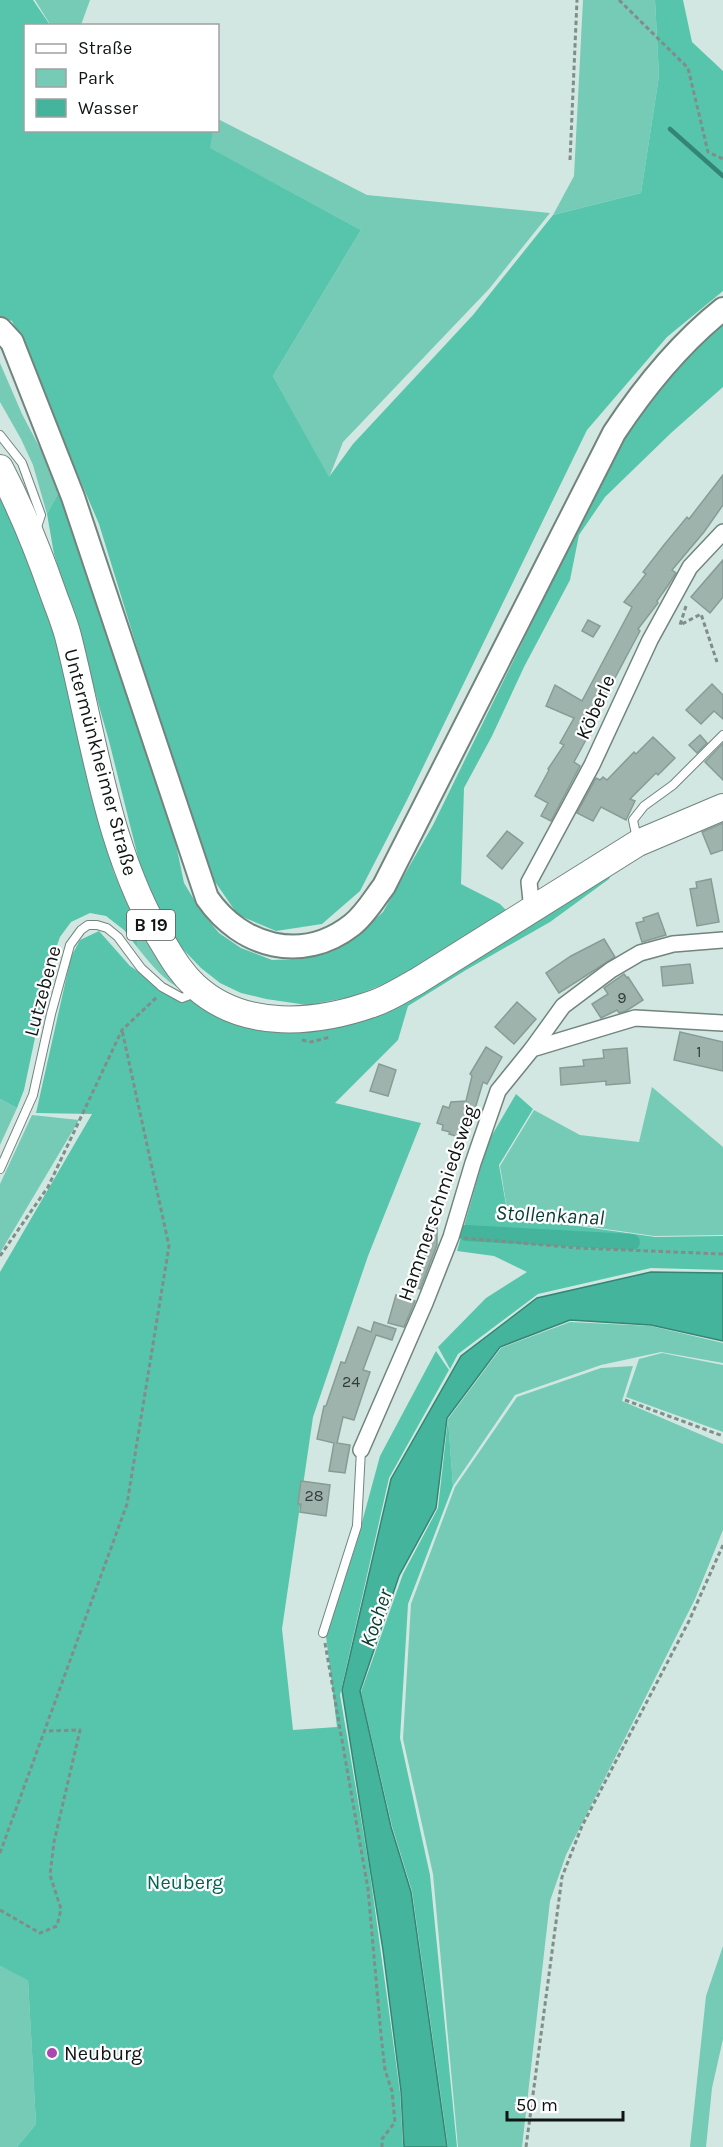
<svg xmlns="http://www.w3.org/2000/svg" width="723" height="2147" viewBox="0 0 723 2147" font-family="Karla,sans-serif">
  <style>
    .green { fill: #75cbb6 }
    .forest { fill: #56c5ac }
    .water { fill: #44b59c; stroke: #348573; stroke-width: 1.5 }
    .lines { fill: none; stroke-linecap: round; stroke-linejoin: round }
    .stream { stroke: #348573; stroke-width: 4.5 }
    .canal { stroke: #44b59c; stroke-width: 16 }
    .building { fill: #9fb3ad; stroke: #889c96; stroke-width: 1.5 }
    .lane-casing { stroke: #71847e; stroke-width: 10 }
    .street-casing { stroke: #71847e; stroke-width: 18 }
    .secondary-casing { stroke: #71847e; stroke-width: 26 }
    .primary-casing { stroke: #71847e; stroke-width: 28 }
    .path { stroke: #7f8e89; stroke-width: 3; stroke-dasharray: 4.5 3; stroke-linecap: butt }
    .lane { stroke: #fff; stroke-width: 8 }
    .street { stroke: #fff; stroke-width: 15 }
    .secondary { stroke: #fff; stroke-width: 22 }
    .primary { stroke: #fff; stroke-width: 26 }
    .poi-dot { fill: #aa48ae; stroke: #fff; stroke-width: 2 }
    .labels { text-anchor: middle; stroke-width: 4.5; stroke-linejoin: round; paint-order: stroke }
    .number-label { font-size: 16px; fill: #323c3a }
    .shield { fill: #fff; stroke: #565b5a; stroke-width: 1.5 }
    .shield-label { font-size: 18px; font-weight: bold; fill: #0e1513 }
    .street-label { font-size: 20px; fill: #0e1513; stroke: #fff }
    .park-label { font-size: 20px; fill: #046454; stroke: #fff }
    .poi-label { font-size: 20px; fill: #0e1513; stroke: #fff; text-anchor: start }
    .water-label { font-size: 21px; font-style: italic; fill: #083c32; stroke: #fff }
  </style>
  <rect width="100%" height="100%" fill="#d2e7e1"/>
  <g class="green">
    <path d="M35 0H90L81 25 51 26Z"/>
    <path d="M583 0H655L659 76 641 193 553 215 574 176Z"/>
    <path d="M218 119 367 195 550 213 489 289 343 442 329 478 273 376 361 230 209 148 213 131 218 130Z"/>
    <path d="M0 363 22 414 61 488 47 514 33 465 21 439 0 402Z"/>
    <path d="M138 927 146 941 186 991C165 983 151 964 137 947Z"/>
    <path d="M652 1087 723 1147V1235L654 1236 508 1215 500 1166 534 1110 580 1135 639 1142Z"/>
    <path d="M0 1099 17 1108 0 1145Z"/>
    <path d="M32 1115 79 1120 0 1253V1184Z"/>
    <path d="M570 1322 651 1326 723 1343V1363L661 1352 601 1365 515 1395 453 1486 448 1419 501 1348Z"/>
    <path d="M662 1353 723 1365V1432L626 1397 639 1359Z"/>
    <path d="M633 1366 622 1401 723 1444V1530L695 1599 566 1855 550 1901 522 2147H458L433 1874 403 1739 411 1604 455 1487 517 1397 601 1368Z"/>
    <path d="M723 1946V2039L712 2088 706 2147H690L706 1996Z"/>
    <path d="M0 1966 28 1979 36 2124 17 2147H0Z"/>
  </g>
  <g class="forest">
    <path d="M0 0H33L50 25 26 26V130L213 131 210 148 361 230 273 376 329 477 353 444 473 315 553 215 641 193 659 76 655 0H683L692 42 723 71V291L667 337 587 430 407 800 360 891 322 924 276 931 238 915 211 876 157 713 99 524 12 321 0 317Z"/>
    <path d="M723 322V387L671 433 605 497 579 535 570 580 524 667 492 736 464 788 461 884 500 904 507 911 400 978 351 997 307 1005 266 999 241 993 220 983 201 968 179 945 161 914 142 873 109 741 72 611 54 554 47 514 61 488 173 830 184 883 201 911 219 933 241 948 272 960 302 959 333 951 357 936 383 912 433 825 567 551 614 450 669 373Z"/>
    <path d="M0 494 20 531 54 625 94 801 114 873 138 927 137 947 124 930 106 916 90 913 71 922 60 937 51 962 24 1090 17 1108 0 1099Z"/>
    <path d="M612 873 609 879 550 922 466 970 408 1006 398 1040 335 1103 421 1123 368 1256 313 1417 282 1629 293 1730 337 1727 326 1636 355 1548 380 1456 436 1351 449 1370 389 1478 340 1695 369 1866 400 2092 403 2147H17L36 2124 28 1980 0 1966V1272L92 1114 36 1113 71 957 80 940 99 931 130 966 178 998 182 994 219 1015 295 1031Z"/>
    <path d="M516 1094 533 1109 499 1165 508 1216 655 1237 723 1236V1270L651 1268 538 1294 458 1354 450 1369 438 1347 486 1298 527 1272 494 1256 457 1251 488 1142Z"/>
    <path d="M448 1419 453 1486 408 1604 400 1738 430 1875 457 2147H448L412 1891 392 1826 361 1692 403 1574 438 1508Z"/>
  </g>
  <path class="water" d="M651 1272 723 1273V1341L651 1325 570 1320 500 1347 447 1418 436 1508 399 1576 360 1691 391 1827 411 1892 447 2147H404L401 2091 383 1950 342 1690 391 1479 461 1356 537 1298Z"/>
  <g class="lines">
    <path class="stream" d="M670 129 723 176"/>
    <path class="canal" d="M466 1233 632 1242"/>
  </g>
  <g class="building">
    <path d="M723 475V505L704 532 672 570 676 573 669 584 657 601 658 603 638 629 640 631 592 721 595 723 574 762 580 766 551 821 541 816 548 803 535 796 549 770 548 769 564 745 560 743 574 718 546 706 555 685 582 701 632 607 624 602 646 574 643 572 664 545 687 517 689 519Z"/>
    <path d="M723 560V597L710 613 691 597Z"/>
    <path d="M588 620 600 626 593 637 582 631Z"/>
    <path d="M712 684 723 695V719L714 711 701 724 686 710Z"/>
    <path d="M700 735 707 743 697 753 689 745Z"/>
    <path d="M653 737 675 758 658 775 656 773 630 799 635 801 626 820 601 807 593 821 577 813 596 778 600 780 603 777 607 780 634 752 636 754Z"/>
    <path d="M723 743V780L705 762Z"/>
    <path d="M723 823V850L711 854 702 832Z"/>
    <path d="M507 831 523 843 502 869 487 856Z"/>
    <path d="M711 879 719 922 697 926 690 889 697 888 696 882Z"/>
    <path d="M658 913 666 935 642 942 636 923 644 921 643 918Z"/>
    <path d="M604 939 615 957 559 993 546 973 571 956Z"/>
    <path d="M690 964 693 983 663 986 661 967Z"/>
    <path d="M624 974 627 978 628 977 643 1000 626 1011 619 1013 617 1010 601 1018 592 1004 608 994 604 988Z"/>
    <path d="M517 1002 536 1019 514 1044 495 1027Z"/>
    <path d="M680 1032 723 1042V1071L674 1060Z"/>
    <path d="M486 1047 502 1057 487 1084 483 1082 466 1139 449 1134 450 1132 442 1130 443 1125 437 1123 443 1106 449 1108 451 1102 466 1101 472 1076 470 1074Z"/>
    <path d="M627 1048 630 1083 606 1085V1081L561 1085 560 1068 584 1066 583 1060 604 1058 603 1050Z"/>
    <path d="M379 1064 396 1070 388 1096 370 1091Z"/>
    <path d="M433 1227H437V1245L420 1289 414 1286 422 1267Z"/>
    <path d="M396 1295 415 1301 404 1327 388 1323Z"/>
    <path d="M374 1322 396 1329 392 1340 376 1335 363 1370 370 1372 354 1420 343 1417 337 1443 350 1445 345 1473 329 1471 334 1443 317 1439 324 1406H326L341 1362 345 1363 358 1327 371 1332Z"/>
    <path d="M301 1481 330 1485 326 1516 300 1512 301 1504H298Z"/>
  </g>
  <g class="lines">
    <defs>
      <g id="lane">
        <path d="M0 435 22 463 41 515 36 530"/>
        <path d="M637 839 633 820 644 806 673 785 723 735"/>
        <path d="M0 1169 33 1095 51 1014 70 945 81 930 88 925H97L107 928 118 937 141 968 152 978 162 987 182 998 190 995 193 991"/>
        <path d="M323 1633 357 1526 361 1450"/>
      </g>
      <g id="street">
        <path d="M532 910 529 882 592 765 650 640 690 567 723 532"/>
        <path d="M532 1049 563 1006 611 970 640 953 673 944 723 940"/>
        <path d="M361 1450 425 1303 451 1237 473 1163 498 1091 532 1049 635 1018 723 1023"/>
      </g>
      <path id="secondary" d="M0 329 12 342 73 497 207 898C241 947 302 964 352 925 365 915 374 899 384 886L614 433C645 386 679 344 723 309"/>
      <path id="primary" d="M0 468C21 508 38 550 53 593 58 607 64 621 68 636 94 738 108 856 165 946 174 961 182 974 195 986 244 1031 317 1024 375 1003 389 998 403 989 416 982L638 843 723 807"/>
    </defs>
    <use href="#lane" class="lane-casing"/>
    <use href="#street" class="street-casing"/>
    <use href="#secondary" class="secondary-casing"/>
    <use href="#primary" class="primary-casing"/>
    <g class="path">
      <path d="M619 0 688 68 708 152 723 159"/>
      <path d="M570 160 577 0"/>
      <path d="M686 606 680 625 701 614 717 662"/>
      <path d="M302 1040 311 1042 330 1037"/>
      <path d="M464 1238 578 1248 723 1254"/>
      <path d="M0 1256 48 1187 122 1030 157 997"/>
      <path d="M625 1400 723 1436"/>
      <path d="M325 1643 368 1889 381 2035 385 2070 392 2091 395 2122 382 2139V2147"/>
      <path d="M0 1853 127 1504 169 1246 122 1030"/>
      <path d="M0 1910 40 1933 57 1926 61 1909 50 1875 54 1842 80 1730 45 1731"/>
      <path d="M526 2147 562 1877 582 1826 689 1621 723 1545"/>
    </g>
    <use href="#lane" class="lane"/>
    <use href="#street" class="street"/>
    <use href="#secondary" class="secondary"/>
    <use href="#primary" class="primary"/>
  </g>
  <circle class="poi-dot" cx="52" cy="2053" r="6"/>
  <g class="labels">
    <g class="number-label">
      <text x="622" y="1003">9</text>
      <text x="699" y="1057">1</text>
      <text x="351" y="1387">24</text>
      <text x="314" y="1501">28</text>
    </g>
    <rect class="shield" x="127" y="910" width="48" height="30" rx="4.5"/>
    <g class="shield-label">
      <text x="151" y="931">B 19</text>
    </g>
    <g class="street-label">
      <text transform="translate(595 707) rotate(-66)" y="7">Köberle</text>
      <text transform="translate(101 762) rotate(75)" y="7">Untermünkheimer Straße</text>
      <text transform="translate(42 991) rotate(-75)" y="7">Lutzebene</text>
      <text transform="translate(437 1203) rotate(-71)" y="7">Hammerschmiedsweg</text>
    </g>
    <g class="park-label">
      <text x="185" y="1889">Neuberg</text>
    </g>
    <g class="poi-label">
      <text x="64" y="2060">Neuburg</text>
    </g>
    <g class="water-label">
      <text transform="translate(550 1215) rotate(3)" y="7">Stollenkanal</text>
      <text transform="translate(376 1618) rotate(-71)" y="7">Kocher</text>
    </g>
  </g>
  <rect x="24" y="24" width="195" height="108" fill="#ffffff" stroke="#9fa1a1" stroke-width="1.5"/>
  <rect x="36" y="44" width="30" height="9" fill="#ffffff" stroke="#9fa1a1" stroke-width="1.5"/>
  <text x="78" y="54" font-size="18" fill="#0e1513">Straße</text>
  <rect x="36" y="69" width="30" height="18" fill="#75cbb6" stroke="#9fa1a1" stroke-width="1.5"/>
  <text x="78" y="84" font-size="18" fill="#0e1513">Park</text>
  <rect x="36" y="99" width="30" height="18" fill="#44b59c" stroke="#9fa1a1" stroke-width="1.5"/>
  <text x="78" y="114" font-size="18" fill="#0e1513">Wasser</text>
  <path d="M507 2111v9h116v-9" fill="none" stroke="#0e1513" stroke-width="3"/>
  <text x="516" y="2111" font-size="18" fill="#0e1513" stroke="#ffffff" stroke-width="4.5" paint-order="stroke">50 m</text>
</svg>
